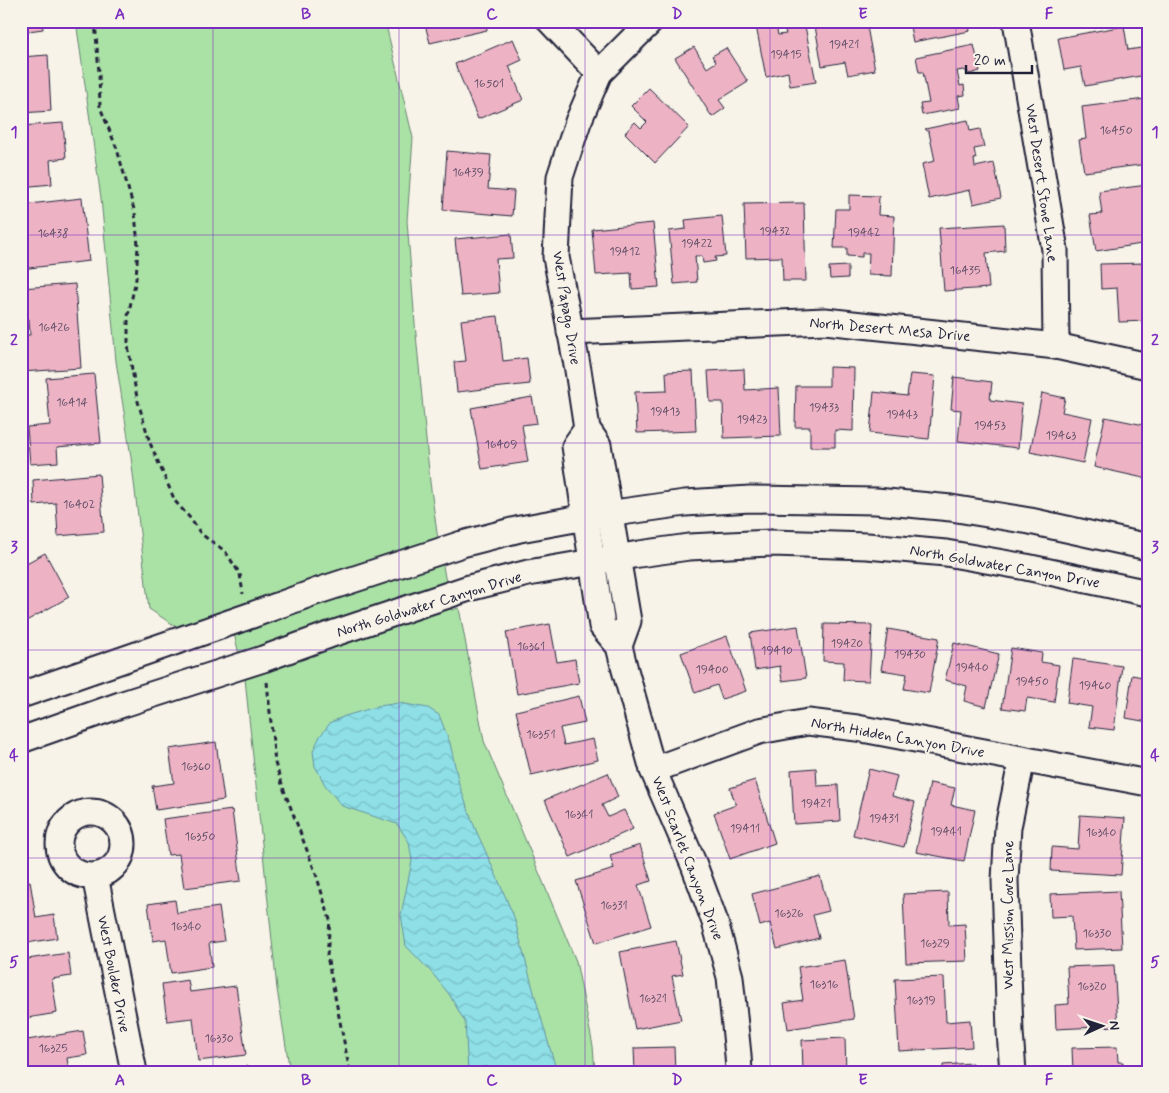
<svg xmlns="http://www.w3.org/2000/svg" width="1169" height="1093" viewBox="0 0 1169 1093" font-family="Mynerve,sans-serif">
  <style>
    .green { fill: #aae2a6; stroke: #668270 }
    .water { fill: url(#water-waves); stroke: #6393a2 }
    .building { fill: #edb3c5; stroke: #22223b }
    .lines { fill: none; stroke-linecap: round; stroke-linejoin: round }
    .minor-casing { stroke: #22223b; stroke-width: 29 }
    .path { stroke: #22223b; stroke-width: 3; stroke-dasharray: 5 4; stroke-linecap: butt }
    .minor { stroke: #f7f3e8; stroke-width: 25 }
    .grid { fill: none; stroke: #7b2cbf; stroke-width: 1; stroke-opacity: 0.55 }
    .labels { text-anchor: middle; stroke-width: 4; stroke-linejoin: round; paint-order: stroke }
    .number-label { font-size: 12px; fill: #55465e }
    .street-label { font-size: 15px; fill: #22223b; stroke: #f7f3e8 }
    .neatline { fill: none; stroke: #7b2cbf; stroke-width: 2 }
    .grid-label { font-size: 16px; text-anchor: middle; font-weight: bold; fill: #7b2cbf }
  </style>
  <defs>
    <pattern id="water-waves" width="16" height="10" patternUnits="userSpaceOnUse" patternTransform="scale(1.25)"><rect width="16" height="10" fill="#8edfe6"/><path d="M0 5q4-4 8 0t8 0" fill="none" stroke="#7abfc6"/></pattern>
  </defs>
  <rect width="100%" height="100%" fill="#f7f3e8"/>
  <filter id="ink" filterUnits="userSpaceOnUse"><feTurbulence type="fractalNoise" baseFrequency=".02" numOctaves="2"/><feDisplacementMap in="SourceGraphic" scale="10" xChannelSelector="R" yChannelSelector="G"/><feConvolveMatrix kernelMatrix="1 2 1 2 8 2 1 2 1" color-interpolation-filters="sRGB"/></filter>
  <g filter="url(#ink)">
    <path class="green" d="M76 21H385L413 138 407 221 415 324 430 482 437 533 451 610 459 608 484 741 576 961 593 1046 595 1072H290L277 989 245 679 229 613 183 631 149 609 131 457 116 361 101 198Z"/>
    <path class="water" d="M399 703 428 708 439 715 450 743 459 784 475 828 497 877 514 917 536 1000 556 1069V1072H468L465 1022 449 994 432 973 406 946 401 915 412 861 409 842 397 824 342 806 325 785 315 766 313 751 320 736 331 722 345 716 379 706Z"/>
    <g class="building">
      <path d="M21 21H42L43 29 21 32Z"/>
      <path d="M424 21H485L487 30 430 43Z"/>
      <path d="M755 21H775L778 35 786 34 785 30 791 29 790 24 804 21 816 82 790 86 788 72 766 77Z"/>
      <path d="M844 21H866L875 70 848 75 845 62 822 66 815 26 832 23 833 26 845 24Z"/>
      <path d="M909 21H968L970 31 913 42Z"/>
      <path d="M1124 26 1128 50 1141 48 1146 75 1085 86 1081 67 1064 70 1058 38Z"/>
      <path d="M513 39 522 60 509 66 523 100 478 119 455 64Z"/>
      <path d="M974 45 980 71 970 74 964 70 957 71 960 86 964 85 965 95 958 96 960 108 922 115 920 104 929 103 923 72H919L916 57Z"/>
      <path d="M694 47 707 68 716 62 712 56 726 48 748 82 719 100 725 108 712 117 675 58Z"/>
      <path d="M48 55 51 111 21 113V57Z"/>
      <path d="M649 88 689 127 655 163 625 133 635 122 641 128 647 122 631 106Z"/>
      <path d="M1145 99 1148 121V164L1084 172 1079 140 1086 139 1082 107Z"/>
      <path d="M968 120 970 131 980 129 984 147 974 149 976 159H974L975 167 994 163 1001 198 973 204 970 190 929 199 922 164 935 161 929 132 925 129Z"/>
      <path d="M63 123 66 158 50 160 52 184 21 187V126Z"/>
      <path d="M447 151 491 155 488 189 514 191 512 216 443 210Z"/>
      <path d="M1148 185V243L1096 251 1090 215 1102 214 1099 191Z"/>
      <path d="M849 195 879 196 878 215 894 216 892 276 868 275 869 253H862V257L847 256V248H834L836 209H849Z"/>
      <path d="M82 198 89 261 21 269V205Z"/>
      <path d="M804 203 806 281H783L782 257 746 258 744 204Z"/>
      <path d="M722 216 726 256 715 257 716 261 703 263 702 256H695L697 282 674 284 669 231 686 229 685 220Z"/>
      <path d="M653 223 659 287 632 289 631 273 596 275 592 229Z"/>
      <path d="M1004 224 1005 251 986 253 989 288 944 291 939 228Z"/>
      <path d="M511 234 513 258 496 259 499 293 461 296 455 239Z"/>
      <path d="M1148 263V321L1119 322 1117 288 1101 289 1100 264Z"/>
      <path d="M848 266V278L830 279 829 267Z"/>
      <path d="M75 284 81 368 21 372V335H30L29 319H21V288Z"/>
      <path d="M498 316 503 361 527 358 530 384 457 392 454 362 466 361 461 320Z"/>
      <path d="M829 367 854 368 853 431 835 430V447H810V427H795L796 386H829Z"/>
      <path d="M744 369 745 390 779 388 781 436 724 438 723 402H710L708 371Z"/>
      <path d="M693 371 696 431 637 433 635 392 667 391 666 372Z"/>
      <path d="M94 374 101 443 57 447 58 462 30 464 27 427 50 425 46 378Z"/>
      <path d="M910 374 935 376 929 439 870 433 874 392 907 396Z"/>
      <path d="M954 377 992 382 990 400 1022 404 1018 448 958 441 961 410 951 409Z"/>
      <path d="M1042 393 1065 398 1062 412 1092 418 1083 463 1030 452Z"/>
      <path d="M532 397 537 423 522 425 528 462 482 469 471 408Z"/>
      <path d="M1147 412 1148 479 1094 467 1105 417 1144 425Z"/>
      <path d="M99 474 104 532 58 536 56 503 34 505 33 480Z"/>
      <path d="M45 553 69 597 21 624V566Z"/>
      <path d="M550 624 557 662 575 659 579 683 517 694 506 632Z"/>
      <path d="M824 624 872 625 869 681 843 680 844 662 823 661Z"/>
      <path d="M798 626 806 678 782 681 780 666 755 670 750 633Z"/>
      <path d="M888 629 939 638 929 693 904 689 907 674 881 670Z"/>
      <path d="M727 636 746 691 722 699 717 685 695 693 681 653Z"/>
      <path d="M954 643 999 654 986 707 964 701 967 686 945 680Z"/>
      <path d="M1011 648 1042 653 1041 662 1059 665 1054 702 1027 698 1025 711 1002 708Z"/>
      <path d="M1073 659 1122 666 1114 730 1089 727 1092 707 1067 703Z"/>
      <path d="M1132 675 1148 678V737H1145L1148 722 1126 718Z"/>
      <path d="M579 696 585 723 560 728 564 745 593 739 598 760 531 775 516 711Z"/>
      <path d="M216 742 224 800 156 810 152 786 174 783 169 749Z"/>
      <path d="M816 768 817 786 838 785 840 821 794 824 791 770Z"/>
      <path d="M869 769 897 776 892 796 915 802 904 847 853 835Z"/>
      <path d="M608 773 618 797 602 805 608 817 624 810 633 829 570 857 545 800Z"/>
      <path d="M755 780 775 843 730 859 714 813 736 805 730 788Z"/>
      <path d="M930 783 955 788 951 805 975 810 964 861 916 852Z"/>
      <path d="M232 810 241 881 184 888 179 854 168 855 163 819Z"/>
      <path d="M1080 815 1125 818 1121 875 1051 871 1052 847 1078 849Z"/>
      <path d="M640 845 651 881 638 885 651 926 596 943 576 881 614 869 610 855Z"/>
      <path d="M820 876 829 911 813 915 819 938 777 949 770 923 760 926 752 894Z"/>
      <path d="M30 881 36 918 54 915 57 938 21 944V882Z"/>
      <path d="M1119 891 1122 948 1074 950 1072 916 1051 917 1050 894Z"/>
      <path d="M948 892 949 925 965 924 967 961 906 963 903 894Z"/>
      <path d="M175 900 177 913 219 907 224 941 209 943 212 967 171 973 166 939 153 941 148 904Z"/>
      <path d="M676 941 683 974 672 976 681 1020 635 1029 620 952Z"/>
      <path d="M68 953 71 976 52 979 57 1013 21 1019V960Z"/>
      <path d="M845 960 854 1019 788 1029 784 1003 803 1000 798 967Z"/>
      <path d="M1114 965 1118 1026 1056 1029 1055 1005 1069 1004 1067 967Z"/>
      <path d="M944 977 946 1022 970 1020 972 1047 899 1051 895 979Z"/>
      <path d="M188 980 190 992 236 986 246 1055 198 1061 193 1018 167 1021 162 984Z"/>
      <path d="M83 1031 87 1055 67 1058 69 1072H22L21 1041Z"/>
      <path d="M845 1038 846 1072H803L802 1040Z"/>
      <path d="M674 1047 675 1072H635L634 1048Z"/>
      <path d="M1117 1047 1118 1062H1123V1072H1073L1072 1048Z"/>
      <path d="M972 1063V1072H943V1065Z"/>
      <path d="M247 1066 248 1072H205Z"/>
    </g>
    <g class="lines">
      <defs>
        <g id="minor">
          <path d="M550 21 599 73"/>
          <path d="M1016 21 1055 250 1056 346"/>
          <path d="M570 332 825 321 1056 346 1148 366"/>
          <path d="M587 429 575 446 592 561 602 626 619 646 625 670 653 770 694 865 715 922 730 977 738 1055 739 1072"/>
          <path d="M619 646 628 621 598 445 587 429 578 370 556 257 560 177 578 122 599 73 651 21"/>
          <path d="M21 695 252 615 315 592 462 544 520 529 586 517 685 503 750 499 876 501 951 508 1030 521 1148 547"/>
          <path d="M21 740 123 704 263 659 329 635 469 588 528 573 639 554 689 547 772 543 867 546 946 553 1026 567 1148 593"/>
          <path d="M653 770 759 731 808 722 857 728 1148 783"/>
          <circle cx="91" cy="844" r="32"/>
          <path d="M95 876 134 1072"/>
          <path d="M1013 1072 1010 1032 1005 880 1008 827 1022 759"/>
        </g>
      </defs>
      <use href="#minor" class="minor-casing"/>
      <g class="path">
        <path d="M95 21 99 73 100 107 117 149 135 213 138 246 136 279 128 316V346L137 398 150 443 175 501 190 518 201 534 225 551 240 574 243 594"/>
        <path d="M267 682 275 763 284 790 316 874 330 920 327 956 350 1072"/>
      </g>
      <use href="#minor" class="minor"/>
    </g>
  </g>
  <path class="grid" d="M213 21V1072M399 21V1072M585 21V1072M770 21V1072M956 21V1072M21 235H1148M21 443H1148M21 650H1148M21 858H1148"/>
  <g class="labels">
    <g class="number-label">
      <text x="844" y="48">19421</text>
      <text x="786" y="58">19415</text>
      <text x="489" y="87">16501</text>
      <text x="1116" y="134">16450</text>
      <text x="468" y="176">16439</text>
      <text x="775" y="235">19432</text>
      <text x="864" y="236">19442</text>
      <text x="53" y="237">16438</text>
      <text x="697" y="247">19422</text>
      <text x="625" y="255">19412</text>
      <text x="965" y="274">16435</text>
      <text x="54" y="331">16426</text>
      <text x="72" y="406">16414</text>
      <text x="824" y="411">19433</text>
      <text x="665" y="415">19413</text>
      <text x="902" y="418">19443</text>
      <text x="752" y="423">19423</text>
      <text x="990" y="429">19453</text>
      <text x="1061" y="439">19463</text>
      <text x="501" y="448">16409</text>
      <text x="79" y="508">16402</text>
      <text x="847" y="647">19420</text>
      <text x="531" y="650">16361</text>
      <text x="777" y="654">19410</text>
      <text x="910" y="658">19430</text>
      <text x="972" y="671">19440</text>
      <text x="712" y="673">19400</text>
      <text x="1032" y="685">19450</text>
      <text x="1095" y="689">19460</text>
      <text x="541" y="738">16351</text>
      <text x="196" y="770">16360</text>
      <text x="816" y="807">19421</text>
      <text x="579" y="818">16341</text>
      <text x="884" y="822">19431</text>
      <text x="745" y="832">19411</text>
      <text x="946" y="835">19441</text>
      <text x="1101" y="836">16340</text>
      <text x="200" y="840">16350</text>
      <text x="614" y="909">16331</text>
      <text x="789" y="917">16326</text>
      <text x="186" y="930">16340</text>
      <text x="1097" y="937">16330</text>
      <text x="935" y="947">16329</text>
      <text x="824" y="988">16316</text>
      <text x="1092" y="990">16320</text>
      <text x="653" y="1002">16321</text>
      <text x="921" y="1004">16319</text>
      <text x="219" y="1042">16330</text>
      <text x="53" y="1052">16325</text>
    </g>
    <g class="street-label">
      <text transform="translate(1042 183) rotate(82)" y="5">West Desert Stone Lane</text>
      <text transform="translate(567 308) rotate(81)" y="5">West Papago Drive</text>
      <text transform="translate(890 329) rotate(5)" y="5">North Desert Mesa Drive</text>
      <text transform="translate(1005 566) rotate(10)" y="5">North Goldwater Canyon Drive</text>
      <text transform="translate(429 604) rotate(-17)" y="5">North Goldwater Canyon Drive</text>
      <text transform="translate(898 737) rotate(10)" y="5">North Hidden Canyon Drive</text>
      <text transform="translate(688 858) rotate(69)" y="5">West Scarlet Canyon Drive</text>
      <text transform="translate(1008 915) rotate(-90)" y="5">West Mission Cove Lane</text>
      <text transform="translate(114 974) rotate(79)" y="5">West Boulder Drive</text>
    </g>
  </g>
  <rect width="1169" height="1093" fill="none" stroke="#f7f3e8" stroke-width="55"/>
  <g transform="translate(1102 1026) rotate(87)" stroke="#f7f3e8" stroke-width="4" paint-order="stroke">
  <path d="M0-4L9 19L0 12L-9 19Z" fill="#22223b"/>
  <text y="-8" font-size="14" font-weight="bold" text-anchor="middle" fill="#22223b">N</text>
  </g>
  <path d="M966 65v8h66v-8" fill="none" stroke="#22223b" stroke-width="2.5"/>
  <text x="974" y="65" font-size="15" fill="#22223b" stroke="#f7f3e8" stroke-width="4" paint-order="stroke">20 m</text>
  <rect x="28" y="28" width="1114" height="1038" class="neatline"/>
  <g class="grid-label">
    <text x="120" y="19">A</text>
    <text x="306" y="19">B</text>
    <text x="492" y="19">C</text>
    <text x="677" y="19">D</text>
    <text x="863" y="19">E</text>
    <text x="1049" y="19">F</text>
    <text x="14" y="137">1</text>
    <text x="1155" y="137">1</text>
    <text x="14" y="345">2</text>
    <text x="1155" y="345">2</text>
    <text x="14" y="552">3</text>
    <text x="1155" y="552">3</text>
    <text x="14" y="760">4</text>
    <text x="1155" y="760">4</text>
    <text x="14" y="967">5</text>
    <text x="1155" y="967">5</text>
    <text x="120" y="1085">A</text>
    <text x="306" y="1085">B</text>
    <text x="492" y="1085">C</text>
    <text x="677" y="1085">D</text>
    <text x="863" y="1085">E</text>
    <text x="1049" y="1085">F</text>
  </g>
</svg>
